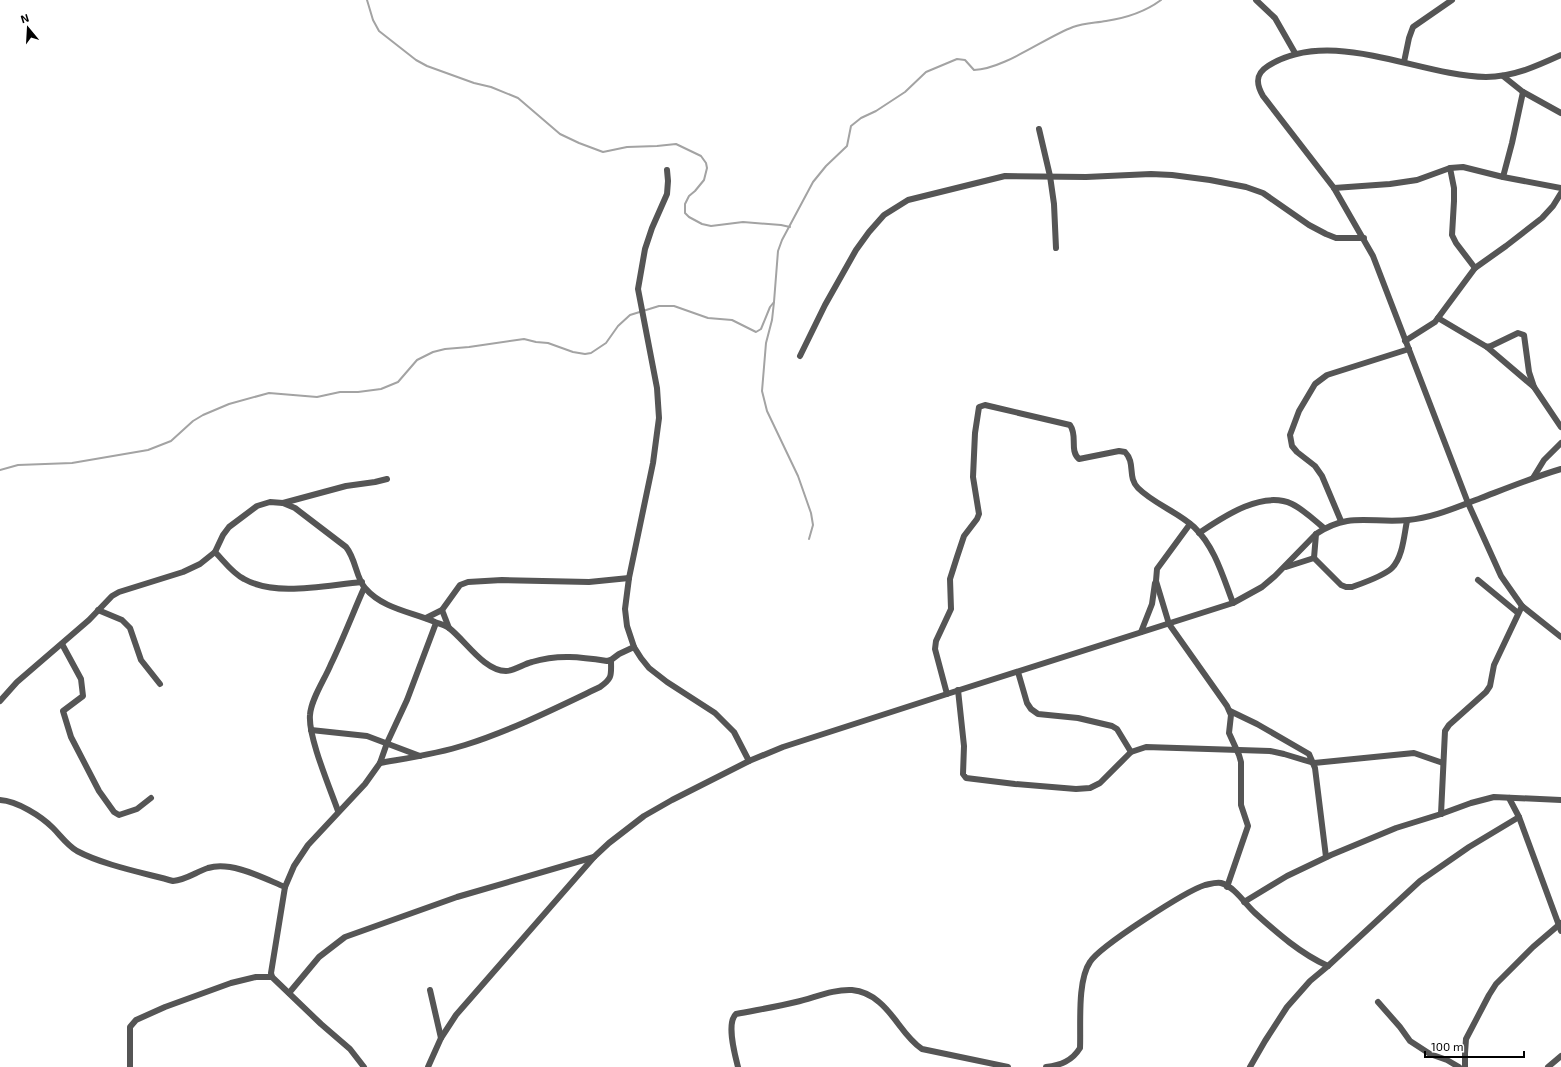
<svg xmlns="http://www.w3.org/2000/svg" width="1561" height="1067" viewBox="0 0 1561 1067" font-family="'Exo 2',sans-serif">
  <style>
    .lines { fill: none; stroke-linecap: round; stroke-linejoin: round }
    .stream { stroke: #a3a3a3; stroke-width: 2 }
    .street { stroke: #555; stroke-width: 6 }
  </style>
  <rect width="100%" height="100%" fill="#fff"/>
  <g class="lines">
    <g class="stream">
      <path d="M367 0 373 20 379 31 416 60 427 66 474 83 491 87 518 98 560 134 579 143 603 152 627 147 657 146 676 144 701 156 706 163 707 168 704 180 695 191 689 196 685 204V213L689 217 702 224 711 226 743 222 781 225 790 227"/>
      <path d="M774 302 772 320 766 343 762 391 767 411 798 476 811 513 813 525 809 539"/>
      <path d="M0 470 18 465 72 463 148 450 171 441 193 421 203 415 229 404 269 393 317 397 340 392H358L381 389 398 382 417 360 433 352 445 349 469 347 524 339 536 342 548 343 573 352 585 354 591 353 606 343 618 326 630 315 659 306H674L708 318 732 320 756 332 761 329 770 307 774 302 778 251 782 240 813 182 826 166 847 146 851 126 861 118 876 111 905 92 926 72 957 59 965 60 974 70C1004 69 1044 38 1073 27 1084 23 1095 23 1106 21 1126 18 1145 12 1161 0"/>
    </g>
    <g class="street">
      <path d="M1256 0 1275 18 1295 53"/>
      <path d="M1561 55C1537 66 1513 77 1486 77 1418 76 1331 26 1268 66 1255 74 1256 84 1263 96L1334 188 1373 256 1468 503 1501 576 1522 606 1561 637"/>
      <path d="M1404 62 1409 38 1413 27 1452 0"/>
      <path d="M1503 76 1523 92 1561 113"/>
      <path d="M1039 129 1050 176 1054 204 1056 248"/>
      <path d="M1450 168 1454 188V201L1452 235 1456 243 1475 268"/>
      <path d="M667 170 668 181 667 194 652 228 645 249 638 289 657 388 659 418 653 463 629 578 625 609 627 626 634 647 641 658 649 668 667 682 715 713 734 732 749 761"/>
      <path d="M1503 177 1512 143 1523 92"/>
      <path d="M1334 188 1390 184 1417 180 1450 168 1463 167 1503 177 1561 188"/>
      <path d="M1438 318 1487 347 1491 346 1518 333 1524 335 1529 372 1534 387 1561 427"/>
      <path d="M1405 341 1435 322 1475 268 1506 246 1542 218 1553 206 1561 193"/>
      <path d="M1487 347 1534 387"/>
      <path d="M800 356 825 305 856 250 869 232 884 215 908 200 1005 176 1086 177 1151 174 1172 175 1210 180 1246 187 1263 193 1309 225 1326 234 1336 238H1364"/>
      <path d="M1533 478 1544 460 1561 443"/>
      <path d="M283 503 346 486 375 482 387 479"/>
      <path d="M1341 521 1322 476 1315 466 1297 452 1292 446 1290 435 1299 411 1315 384 1327 375 1409 349"/>
      <path d="M1190 524 1157 569 1156 581 1169 624 1227 706 1231 715 1229 733 1239 755 1241 762V805L1248 826 1227 887"/>
      <path d="M1199 533C1223 517 1262 490 1292 504 1304 510 1314 520 1324 528"/>
      <path d="M215 552C224 561 232 573 244 579 276 597 326 585 362 582"/>
      <path d="M1314 558 1316 534"/>
      <path d="M1286 567 1314 558 1341 585 1346 587H1352C1363 583 1384 576 1392 568 1403 557 1404 535 1407 521"/>
      <path d="M1478 580 1518 613"/>
      <path d="M98 610 122 620 130 628 141 660 160 684"/>
      <path d="M442 610 449 628"/>
      <path d="M426 618 442 610 460 585 468 582 502 580 589 582 629 578"/>
      <path d="M1141 632 1152 604 1155 583"/>
      <path d="M62 644 81 679 83 696 63 711 71 737 99 791 114 812 119 815 137 809 151 798"/>
      <path d="M1018 672 1027 703 1031 709 1038 714 1078 718 1112 726 1117 729 1131 752"/>
      <path d="M958 690 964 746 963 774 966 778 1015 784 1076 789 1090 788 1100 783 1131 752 1146 747 1270 751 1284 754 1314 763 1414 753 1443 763"/>
      <path d="M947 694 935 649 936 641 951 609 950 579 957 557 964 536 977 519 979 514 973 477 975 433 979 407 985 405 1070 425C1078 436 1069 450 1079 459L1119 451 1125 452C1136 463 1127 477 1138 488 1154 504 1178 512 1194 527 1215 547 1223 577 1233 603"/>
      <path d="M0 701 17 682 89 620 112 596 119 592 183 572 200 564 215 552 223 535 229 527 257 506 270 502 283 503 295 508 346 547C356 559 356 578 365 588 383 609 412 612 435 622 440 624 445 625 449 628 465 640 484 671 506 671 515 671 523 664 532 662 558 654 581 657 607 661L611 660 619 654 634 647"/>
      <path d="M1230 711 1257 724 1309 754 1315 768 1326 857"/>
      <path d="M311 730 367 736 420 756"/>
      <path d="M380 763C408 758 437 754 465 745 512 730 556 708 600 687 613 678 611 675 611 660"/>
      <path d="M1509 798 1519 817 1561 931"/>
      <path d="M0 800C17 801 41 816 53 828 61 836 67 845 77 851 103 865 144 873 173 881 186 880 196 872 208 868 232 861 263 878 285 887"/>
      <path d="M338 811C330 788 308 737 310 715 311 699 325 679 331 664 343 639 353 613 364 588"/>
      <path d="M1441 814 1445 731 1449 725 1486 692 1490 686 1494 665 1522 606"/>
      <path d="M1244 902 1287 876 1331 855 1396 828 1441 814 1471 803 1494 797 1561 800"/>
      <path d="M430 990 441 1038"/>
      <path d="M289 993 319 957 345 937 457 897 594 857"/>
      <path d="M1378 1002 1400 1027 1410 1041 1430 1054 1447 1060 1459 1067"/>
      <path d="M130 1067V1027L136 1020 165 1007 231 983 256 977H272"/>
      <path d="M364 1067 350 1049 321 1024 272 977 271 973 285 887 294 866 308 845 365 784 380 763 387 743 407 700 436 623"/>
      <path d="M428 1067 441 1038 456 1015 594 857 609 843 644 816 672 800 749 761 783 747 947 694 1233 603 1262 587 1275 576 1316 534C1350 511 1372 524 1408 520 1433 518 1457 507 1481 498 1507 488 1534 477 1561 469"/>
      <path d="M738 1067C735 1055 726 1023 736 1014 756 1010 776 1007 796 1002 814 998 833 989 852 990 863 991 871 995 879 1002 896 1016 904 1037 922 1049L1008 1067"/>
      <path d="M1046 1067C1061 1065 1072 1061 1080 1048 1081 1025 1077 981 1090 962 1100 946 1186 891 1205 885 1210 884 1216 882 1221 883 1235 887 1245 904 1255 913 1277 933 1301 954 1328 966"/>
      <path d="M1250 1067 1265 1041 1287 1007 1310 981 1328 966 1420 881 1469 847 1519 817"/>
      <path d="M1465 1067V1053L1466 1039 1489 995 1496 984 1533 947 1561 923"/>
      <path d="M1548 1067 1561 1056"/>
    </g>
  </g>
  <g transform="translate(28 28) rotate(342)" stroke="#ffffff" stroke-width="3" paint-order="stroke">
  <path d="M0-3L7 15L0 10L-7 15Z" fill="#000000"/>
  <text y="-6" font-size="11" font-weight="bold" text-anchor="middle" fill="#000000">N</text>
  </g>
  <path d="M1425 1051v6h99v-6" fill="none" stroke="#000000" stroke-width="2"/>
  <text x="1431" y="1051" font-size="12" fill="#000000" stroke="#ffffff" stroke-width="3" paint-order="stroke">100 m</text>
</svg>
